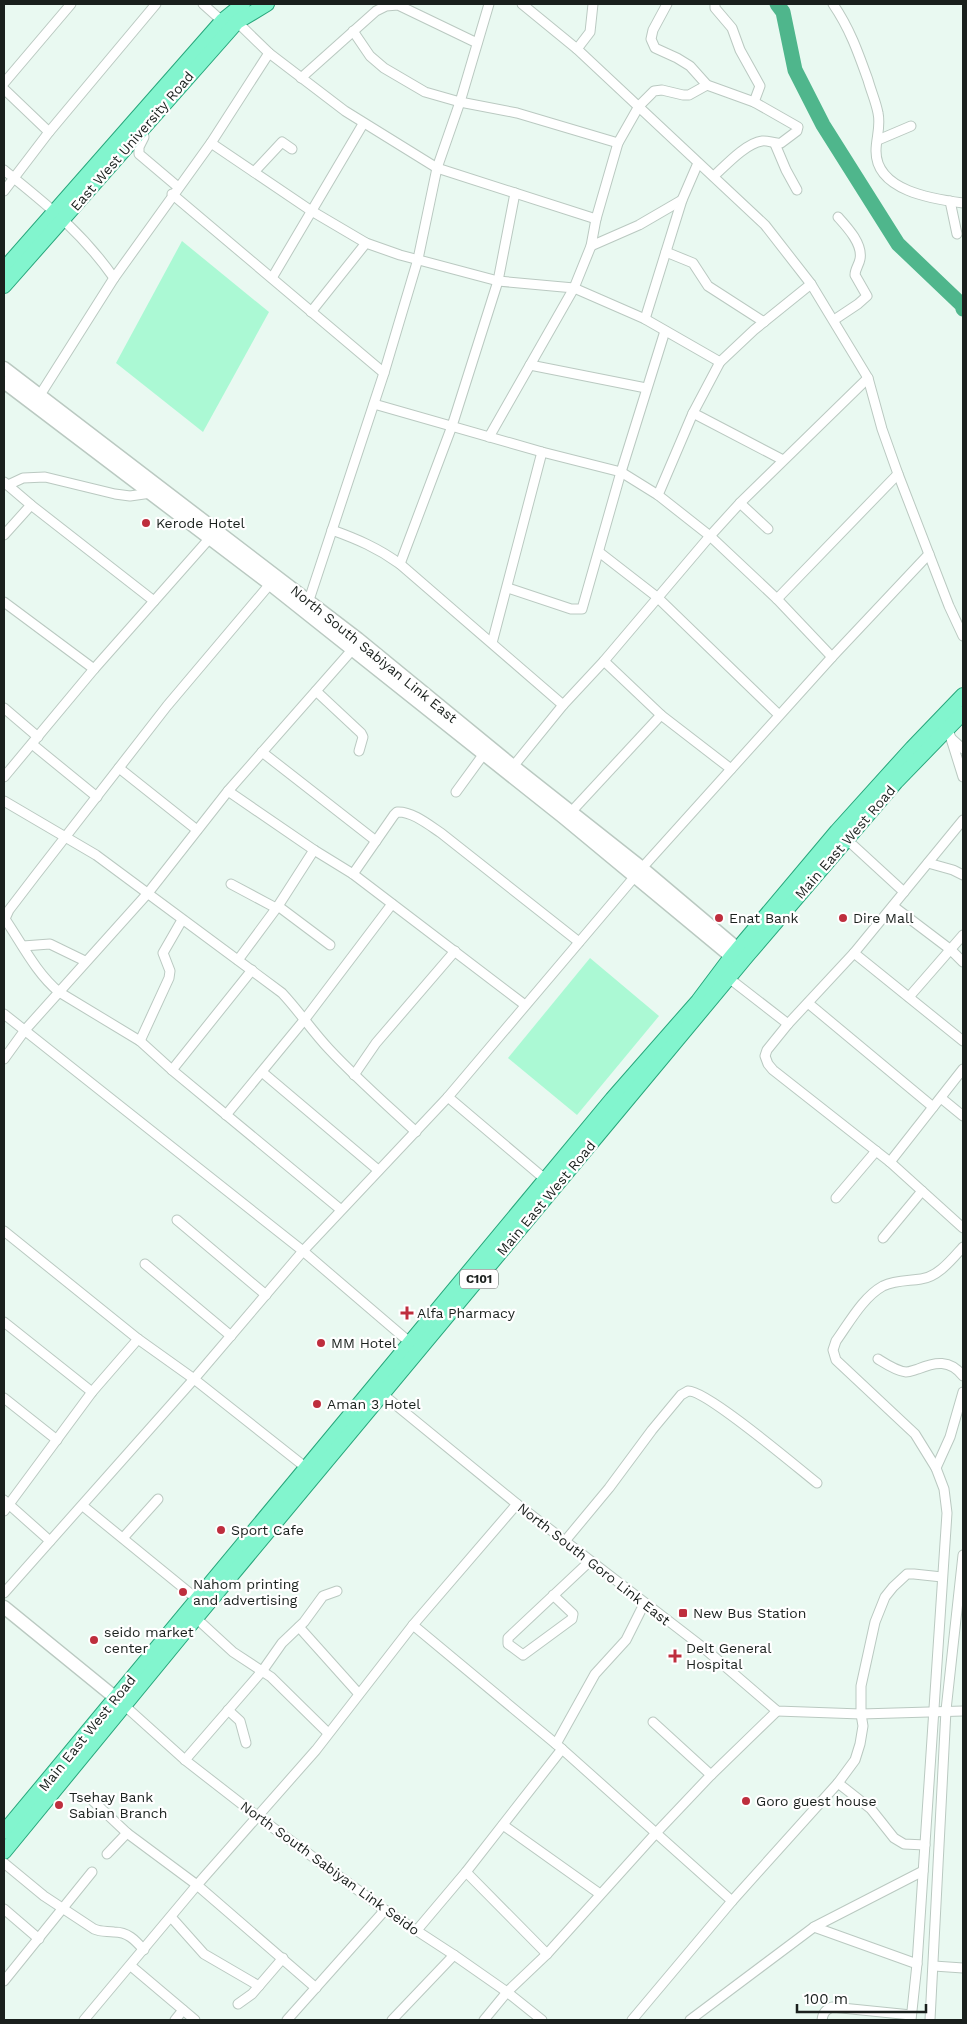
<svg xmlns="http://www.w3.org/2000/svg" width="967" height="2024" viewBox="0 0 967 2024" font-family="'Work Sans',sans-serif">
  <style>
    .green { fill: #abf9d4 }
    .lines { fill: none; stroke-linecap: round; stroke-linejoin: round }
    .river { stroke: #4fb68c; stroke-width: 15 }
    .street-casing { stroke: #bac9c1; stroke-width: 11 }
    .secondary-casing { stroke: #bac9c1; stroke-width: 15 }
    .primary-casing { stroke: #27a67b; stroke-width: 16 }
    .street { stroke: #fff; stroke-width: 9 }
    .secondary { stroke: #fff; stroke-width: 12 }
    .primary { stroke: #82f5ce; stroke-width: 14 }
    .poi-dot { fill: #be2e3d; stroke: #fff; stroke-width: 2 }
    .labels { text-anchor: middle; stroke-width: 4.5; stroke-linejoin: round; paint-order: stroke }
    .shield { fill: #fff; stroke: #5f6361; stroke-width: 1 }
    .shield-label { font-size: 12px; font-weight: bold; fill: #1a201d }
    .street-label { font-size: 14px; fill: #1a201d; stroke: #fff }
    .poi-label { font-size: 14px; fill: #1a201d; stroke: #fff; text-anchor: start }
  </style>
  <rect width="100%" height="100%" fill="#e9f9f1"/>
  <g class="green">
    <path d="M182 241 269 312 203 432 116 363Z"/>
    <path d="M590 958 659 1016 577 1115 508 1058Z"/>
  </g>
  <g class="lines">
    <path class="river" d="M777 4 783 12 795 70 823 125 898 244 962 305 963 309"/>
    <defs>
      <g id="street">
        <path d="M203 4 222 21"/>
        <path d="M522 4 577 49 765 225 811 284 868 378 882 429 898 474 949 606 963 636"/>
        <path d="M667 4 653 30 651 39 655 48 677 58 690 66 707 85 754 102 798 127 797 131 781 143C774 144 768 140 762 141 746 143 725 166 714 176"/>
        <path d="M715 4V8L732 28 740 50 760 86 754 102"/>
        <path d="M833 4C850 29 858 52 868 80 871 91 876 102 878 113 881 127 876 138 876 151 876 191 933 199 963 203"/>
        <path d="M234 19 269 53 345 111 437 168 596 219"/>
        <path d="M353 31 370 56 384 68 425 92 460 102 517 113 618 143"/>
        <path d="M577 49 590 32 593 4"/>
        <path d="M301 78 376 11 386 6 398 5 477 43"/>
        <path d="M4 83 71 4"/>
        <path d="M4 89 49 132"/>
        <path d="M142 129 144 137 139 147V154L178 187"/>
        <path d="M878 140 911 126"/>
        <path d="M211 143 310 210 366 243 400 255 498 281 574 288 645 319 720 362"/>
        <path d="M775 144 786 170 797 190"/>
        <path d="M4 170C47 205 81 231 114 278"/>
        <path d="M254 172 282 142 292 149"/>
        <path d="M4 191 49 132 156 4"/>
        <path d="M172 194 384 373"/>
        <path d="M950 201 957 234"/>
        <path d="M591 246 639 225 682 200"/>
        <path d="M666 252 693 263 708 286 764 322"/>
        <path d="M272 278 363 124"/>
        <path d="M311 312 366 243"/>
        <path d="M645 319 682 200 698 163"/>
        <path d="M834 320 858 304 867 296 855 275C855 269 859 265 860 259 863 244 847 227 838 217"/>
        <path d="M530 365 646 388"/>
        <path d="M40 395 114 278 211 143 269 53"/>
        <path d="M374 404 542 452 621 472 658 495 710 536 777 599 832 657"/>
        <path d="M693 413 783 460"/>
        <path d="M489 437 574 288 591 246 596 219 618 143 639 106 654 91 662 90 683 95H689L707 85"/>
        <path d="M4 482 31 505 154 601"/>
        <path d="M8 485 23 478 45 477 115 494 130 496 151 493"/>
        <path d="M658 495 693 413 720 362 754 330 811 284"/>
        <path d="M740 503 768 529"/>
        <path d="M332 530C357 539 378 548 400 564L563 705"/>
        <path d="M4 535 31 505"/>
        <path d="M599 552 657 597 779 715"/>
        <path d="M400 564 452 426 498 281 515 193"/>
        <path d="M508 588 571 609H582L621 472 665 331"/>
        <path d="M777 599 898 474"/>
        <path d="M4 602 94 669"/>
        <path d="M307 606 384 373 418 259 437 168 460 102 489 4"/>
        <path d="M492 643 542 452"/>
        <path d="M604 661 661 715 731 769"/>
        <path d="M316 691 361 733 363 737 359 751"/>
        <path d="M4 708 38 737"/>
        <path d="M948 729 963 777"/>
        <path d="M952 739 963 749"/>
        <path d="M32 744 97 797"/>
        <path d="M262 752 376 841"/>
        <path d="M119 768 197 830"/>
        <path d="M511 769 563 705 604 661 710 536 740 503 868 378"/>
        <path d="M4 777 94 669 209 539"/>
        <path d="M228 791 314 850 353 874 525 1005"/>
        <path d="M456 792 483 755"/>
        <path d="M4 801 96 855 282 993C299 1011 312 1031 329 1049 356 1078 387 1105 416 1132"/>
        <path d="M572 811 661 715"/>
        <path d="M963 820 854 953 788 1024 767 1050 765 1056 768 1064 773 1070 890 1162 963 1228"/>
        <path d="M843 836 904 892"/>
        <path d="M928 863 953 870 963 875"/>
        <path d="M353 874 394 815 397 812C412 811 429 825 441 833L579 942"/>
        <path d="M231 884 276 908"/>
        <path d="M278 906 330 945"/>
        <path d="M893 906 951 950 963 962"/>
        <path d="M5 919C22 944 36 973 59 992L140 1041 172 1070 340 1209"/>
        <path d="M4 921 9 910 35 876 167 706 270 584"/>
        <path d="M23 946 50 944 85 961"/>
        <path d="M854 953 963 1041"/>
        <path d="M238 960 278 906 314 850"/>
        <path d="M730 979 788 1024"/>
        <path d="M909 997 963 935"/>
        <path d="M808 1003 933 1107"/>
        <path d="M4 1014 303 1251 414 1346"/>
        <path d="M140 1041 169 978 170 971 163 953 182 920"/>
        <path d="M4 1059 25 1030 148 893 228 791 352 650"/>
        <path d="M172 1070 252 970"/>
        <path d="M262 1072 378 1170"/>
        <path d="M354 1075 376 1043 455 951"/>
        <path d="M448 1097 546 1180"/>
        <path d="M941 1098 963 1116"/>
        <path d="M226 1115 305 1019 392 904"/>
        <path d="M890 1162 963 1069"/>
        <path d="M836 1198 876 1151"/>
        <path d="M177 1220 266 1295"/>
        <path d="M4 1231 138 1339 194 1379 309 1470"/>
        <path d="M883 1238 922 1191"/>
        <path d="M145 1264 231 1336"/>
        <path d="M4 1322 92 1392"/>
        <path d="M878 1359C886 1364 896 1371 906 1372 910 1372 914 1370 918 1369 935 1362 950 1359 963 1376"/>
        <path d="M380 1392 517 1504 705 1649 777 1711 861 1714 963 1711"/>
        <path d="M4 1398 57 1440"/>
        <path d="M936 1468 950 1437 963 1392"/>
        <path d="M4 1500 50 1541"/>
        <path d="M83 1506 197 1599"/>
        <path d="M4 1511 92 1392 138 1339"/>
        <path d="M123 1538 158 1499"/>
        <path d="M565 1541 609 1488 652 1430 681 1395 688 1391C705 1389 798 1468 817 1483"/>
        <path d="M4 1593 194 1379 303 1251 448 1097 642 868 832 657 929 554"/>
        <path d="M553 1595 573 1614 572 1619 523 1655 508 1644V1638L590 1561"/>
        <path d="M196 1618 233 1652 271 1677 328 1733"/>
        <path d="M413 1625 562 1749 732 1901"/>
        <path d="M299 1627 359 1694"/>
        <path d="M125 1706 185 1760 257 1816 385 1910 454 1955 507 1992 542 2020"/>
        <path d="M228 1710 240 1721 246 1743"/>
        <path d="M653 1722 711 1775"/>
        <path d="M556 1744 595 1674 626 1640 644 1604"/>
        <path d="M185 1760 263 1670 282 1643 304 1622 323 1596 337 1591"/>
        <path d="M838 1783 871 1809 894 1838 904 1844 925 1845"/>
        <path d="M91 1799 127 1833 197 1885 316 1988"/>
        <path d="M503 1825 600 1894"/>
        <path d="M107 1854 127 1833"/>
        <path d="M4 1863 44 1896 94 1929C101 1932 106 1931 114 1932 128 1932 135 1940 144 1950"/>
        <path d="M466 1872 547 1954"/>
        <path d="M4 1909 39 1939"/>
        <path d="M171 1917 204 1954 259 1986"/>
        <path d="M814 1927 917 1964"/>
        <path d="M417 1930 466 1872 562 1749"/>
        <path d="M131 1966 195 2020"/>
        <path d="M934 1966 963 1968"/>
        <path d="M4 1981 92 1872"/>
        <path d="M238 2004 252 1994 283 1958"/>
        <path d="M84 2020 197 1885 316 1750 413 1625 517 1504"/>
        <path d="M175 2020 183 2010"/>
        <path d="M287 2020 385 1910"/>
        <path d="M392 2020 454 1955"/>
        <path d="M484 2020 507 1992 547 1954 656 1833 711 1775 777 1711"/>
        <path d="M632 2020 732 1901 838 1783 855 1760 860 1744 863 1726 861 1714V1686L875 1622 885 1597 893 1587 907 1574H914L942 1577"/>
        <path d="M690 2020 814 1927 923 1871"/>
        <path d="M822 2020C823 2013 825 2010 832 2007L911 2015"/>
        <path d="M911 2020 917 1964 947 1513 944 1489 936 1468 915 1434 836 1360 833 1350 836 1341C849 1323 863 1297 883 1286 896 1280 908 1281 921 1279 938 1277 952 1259 963 1247"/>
        <path d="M930 2020 946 1710 963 1555"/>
      </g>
      <g id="secondary">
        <path d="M4 368 358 639 513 766 642 868 745 955"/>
        <path d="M4 382 270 584 563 817 739 963"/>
        <path d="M4 1607 123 1704"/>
      </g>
      <g id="primary">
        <path d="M4 269 222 21 243 4"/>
        <path d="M4 286 237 22 267 4"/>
        <path d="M4 1832 612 1099 698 1001 731 957 837 831 912 748 963 695"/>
        <path d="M4 1852 196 1618 747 956 896 782 963 713"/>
      </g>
    </defs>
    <use href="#street" class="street-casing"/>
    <use href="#secondary" class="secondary-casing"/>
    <use href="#primary" class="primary-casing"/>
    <use href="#street" class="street"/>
    <use href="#secondary" class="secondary"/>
    <use href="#primary" class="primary"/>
  </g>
  <g class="poi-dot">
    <circle cx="146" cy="523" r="5"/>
    <circle cx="719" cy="918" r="5"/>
    <circle cx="843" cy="918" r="5"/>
    <path d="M404.5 1305.5h5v5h5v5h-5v5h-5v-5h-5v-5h5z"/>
    <circle cx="321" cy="1343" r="5"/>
    <circle cx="317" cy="1404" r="5"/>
    <circle cx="221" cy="1530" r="5"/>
    <circle cx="183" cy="1592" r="5"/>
    <rect x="678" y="1608" width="10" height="10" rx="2.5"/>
    <circle cx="94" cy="1640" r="5"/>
    <path d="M672.5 1648.5h5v5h5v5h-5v5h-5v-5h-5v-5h5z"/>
    <circle cx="746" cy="1801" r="5"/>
    <circle cx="59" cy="1805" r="5"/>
  </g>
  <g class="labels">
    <rect class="shield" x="460" y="1269.5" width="38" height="19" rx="4"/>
    <g class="shield-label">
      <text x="479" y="1283">C101</text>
    </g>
    <g class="street-label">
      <text transform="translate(132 141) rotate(-49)" y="5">East West University Road</text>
      <text transform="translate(374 654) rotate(39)" y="5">North South Sabiyan Link East</text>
      <text transform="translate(845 842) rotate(-49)" y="5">Main East West Road</text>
      <text transform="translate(546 1198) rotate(-50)" y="5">Main East West Road</text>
      <text transform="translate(594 1564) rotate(38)" y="5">North South Goro Link East</text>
      <text transform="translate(87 1733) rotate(-51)" y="5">Main East West Road</text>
      <text transform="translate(330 1868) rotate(36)" y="5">North South Sabiyan Link Seido</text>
    </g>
    <g class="poi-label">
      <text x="156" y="528">Kerode Hotel</text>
      <text x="729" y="923">Enat Bank</text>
      <text x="853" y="923">Dire Mall</text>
      <text x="417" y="1318">Alfa Pharmacy</text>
      <text x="331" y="1348">MM Hotel</text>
      <text x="327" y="1409">Aman 3 Hotel</text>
      <text x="231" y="1535">Sport Cafe</text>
      <text x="193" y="1589">Nahom printing<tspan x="193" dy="16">and advertising</tspan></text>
      <text x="693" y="1618">New Bus Station</text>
      <text x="104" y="1637">seido market<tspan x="104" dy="16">center</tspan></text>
      <text x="686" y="1653">Delt General<tspan x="686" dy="16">Hospital</tspan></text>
      <text x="69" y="1802">Tsehay Bank<tspan x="69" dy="16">Sabian Branch</tspan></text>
      <text x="756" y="1806">Goro guest house</text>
    </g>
  </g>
  <rect width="967" height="2024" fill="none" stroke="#1a201d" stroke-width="10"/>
  <path d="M797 2004v8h129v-8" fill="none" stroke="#1a201d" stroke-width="2.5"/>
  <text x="804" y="2004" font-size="15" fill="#1a201d" stroke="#ffffff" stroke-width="4" paint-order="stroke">100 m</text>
</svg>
